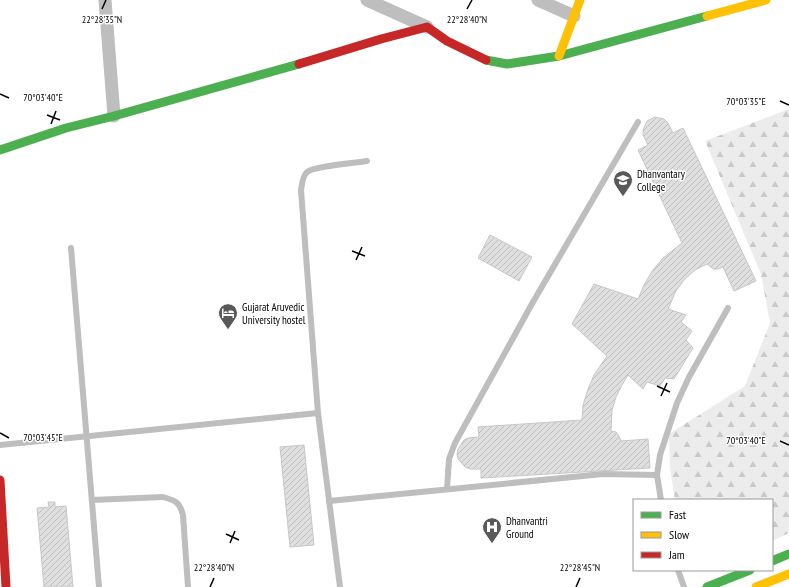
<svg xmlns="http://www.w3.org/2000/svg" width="789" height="587" viewBox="0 0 789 587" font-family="'PT Sans Narrow',sans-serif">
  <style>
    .forest { fill: url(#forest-firs) }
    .building { fill: url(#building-hatch); stroke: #c7c7c7 }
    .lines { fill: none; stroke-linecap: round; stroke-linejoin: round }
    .lane { stroke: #bebebe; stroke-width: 6 }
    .street { stroke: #bebebe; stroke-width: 13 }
    .fast { stroke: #4caf50; stroke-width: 9 }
    .slow { stroke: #ffc107; stroke-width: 9 }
    .jam { stroke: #c62828; stroke-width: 9 }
    .ticks { fill: none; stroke: #000; stroke-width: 1.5 }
    .labels { text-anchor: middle; stroke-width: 3; stroke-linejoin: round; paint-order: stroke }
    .poi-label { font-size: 11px; fill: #000; stroke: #fff; text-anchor: start }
    .ticks-label { font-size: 10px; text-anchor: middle; fill: #000; stroke: #fff; stroke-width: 3; stroke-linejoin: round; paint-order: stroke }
  </style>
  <defs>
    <pattern id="forest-firs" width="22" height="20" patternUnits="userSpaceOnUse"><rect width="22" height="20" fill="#ececec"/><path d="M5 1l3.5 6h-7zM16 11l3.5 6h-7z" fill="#c9c9c9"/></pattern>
    <pattern id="building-hatch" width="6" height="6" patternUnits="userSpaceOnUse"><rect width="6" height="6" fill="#dfdfdf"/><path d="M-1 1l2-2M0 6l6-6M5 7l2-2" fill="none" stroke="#bebebe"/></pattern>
  </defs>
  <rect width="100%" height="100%" fill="#fff"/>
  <path class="forest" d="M789 109V533L772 541V500H675L670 468 669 434 745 386 770 323 761 274 705 141Z"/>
  <g class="building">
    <path d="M655 117 664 119 668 123 673 133 683 128 756 281 734 291 723 267 718 269H713L707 264 695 270 684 280 676 291 668 309 686 315 681 322 692 331 686 340 693 348 674 379 665 378 660 386 647 382 643 389 628 375 622 385 616 397 612 410 611 431 616 432 619 436 621 441 648 439 650 468 481 478V469H470L465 467 458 459 457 454 458 449 464 440 468 438 479 437 478 427 582 420 583 405 588 389 594 375 607 356 572 324 594 284 638 299 645 283 653 270 663 258 682 243 638 150 648 145 643 135V130L647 121Z"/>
    <path d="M490 235 532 257 519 281 478 258Z"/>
    <path d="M304 445 314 545 290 547 280 447Z"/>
    <path d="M48 502H55V507L66 506 73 587H44L37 508 49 507Z"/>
  </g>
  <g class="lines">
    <g class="lane">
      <path d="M71 248 99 587"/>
      <path d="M0 445 318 413"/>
      <path d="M447 489 449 459 455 443 533 302 638 122"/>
      <path d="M92 500 163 497C176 501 179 501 183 515L188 587"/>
      <path d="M661 500 657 475 660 455 677 403 689 377 728 308"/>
      <path d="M329 501 603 474 657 475"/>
      <path d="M678 570 684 587"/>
      <path d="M340 587 318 413 301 190C302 185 302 177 307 172 314 166 355 163 367 161"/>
    </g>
    <g class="street">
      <path d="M105 0 114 116"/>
      <path d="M367 0 427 27"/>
      <path d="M538 0 574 16"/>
    </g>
    <g class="fast">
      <path d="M486 60 507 64 559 56 707 16"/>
      <path d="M0 150 66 128 114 116 299 64"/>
      <path d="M772 561 789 554"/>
      <path d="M707 587 750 570"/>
    </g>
    <g class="slow">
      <path d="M707 16 766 0"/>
      <path d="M559 56 580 0"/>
      <path d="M756 587 789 574"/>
    </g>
    <g class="jam">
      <path d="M299 64 381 39 427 27 447 41 486 60"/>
      <path d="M0 480 6 587"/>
    </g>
  </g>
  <path class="ticks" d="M102 9 106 0M467 9 472 0M0 94 9 98M780 101 789 105M47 115 60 120M51 124 56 111M352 251 365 256M356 260 362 247M657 386 670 392M661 396 667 383M0 433 9 438M780 441 789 445M226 534 239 540M230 543 235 531M210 587 214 578M576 587 580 578"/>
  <defs>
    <symbol id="university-pin" viewBox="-11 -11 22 30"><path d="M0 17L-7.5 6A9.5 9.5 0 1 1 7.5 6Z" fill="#595959" stroke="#fff"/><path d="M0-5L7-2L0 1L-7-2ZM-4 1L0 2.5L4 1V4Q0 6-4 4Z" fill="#fff"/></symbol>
    <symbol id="hotel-pin" viewBox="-11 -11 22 30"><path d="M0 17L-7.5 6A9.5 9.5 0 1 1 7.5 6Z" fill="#595959" stroke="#fff"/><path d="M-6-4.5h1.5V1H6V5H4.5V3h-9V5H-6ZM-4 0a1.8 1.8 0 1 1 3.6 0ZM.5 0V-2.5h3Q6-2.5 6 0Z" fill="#fff"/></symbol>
    <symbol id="hospital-pin" viewBox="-11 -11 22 30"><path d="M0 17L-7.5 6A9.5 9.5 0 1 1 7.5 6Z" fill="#595959" stroke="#fff"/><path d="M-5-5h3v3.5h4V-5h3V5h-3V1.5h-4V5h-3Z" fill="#fff"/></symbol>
  </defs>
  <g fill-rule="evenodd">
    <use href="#university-pin" x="612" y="169" width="22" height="30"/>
    <use href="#hotel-pin" x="217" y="302" width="22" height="30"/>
    <use href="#hospital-pin" x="481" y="516" width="22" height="30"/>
  </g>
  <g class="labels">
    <g class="poi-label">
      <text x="637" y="178">Dhanvantary<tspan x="637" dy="13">College</tspan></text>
      <text x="242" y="311">Gujarat Aruvedic<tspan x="242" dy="13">University hostel</tspan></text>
      <text x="506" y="525">Dhanvantri<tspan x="506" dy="13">Ground</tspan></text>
    </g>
  </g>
  <g class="ticks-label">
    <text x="102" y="23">22°28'35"N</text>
    <text x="467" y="23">22°28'40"N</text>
    <text x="43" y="101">70°03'40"E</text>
    <text x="746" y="105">70°03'35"E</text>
    <text x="43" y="441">70°03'45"E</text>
    <text x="746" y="444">70°03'40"E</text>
    <text x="214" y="571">22°28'40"N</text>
    <text x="580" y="571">22°28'45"N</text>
  </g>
  <rect x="633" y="499" width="140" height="72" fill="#ffffff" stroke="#999999"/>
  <rect x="641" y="512" width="20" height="6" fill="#4caf50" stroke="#999999"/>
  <text x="669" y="519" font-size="12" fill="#000000">Fast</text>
  <rect x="641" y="532" width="20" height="6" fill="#ffc107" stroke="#999999"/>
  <text x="669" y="539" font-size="12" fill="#000000">Slow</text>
  <rect x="641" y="552" width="20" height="6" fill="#c62828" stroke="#999999"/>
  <text x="669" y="559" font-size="12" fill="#000000">Jam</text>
</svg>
